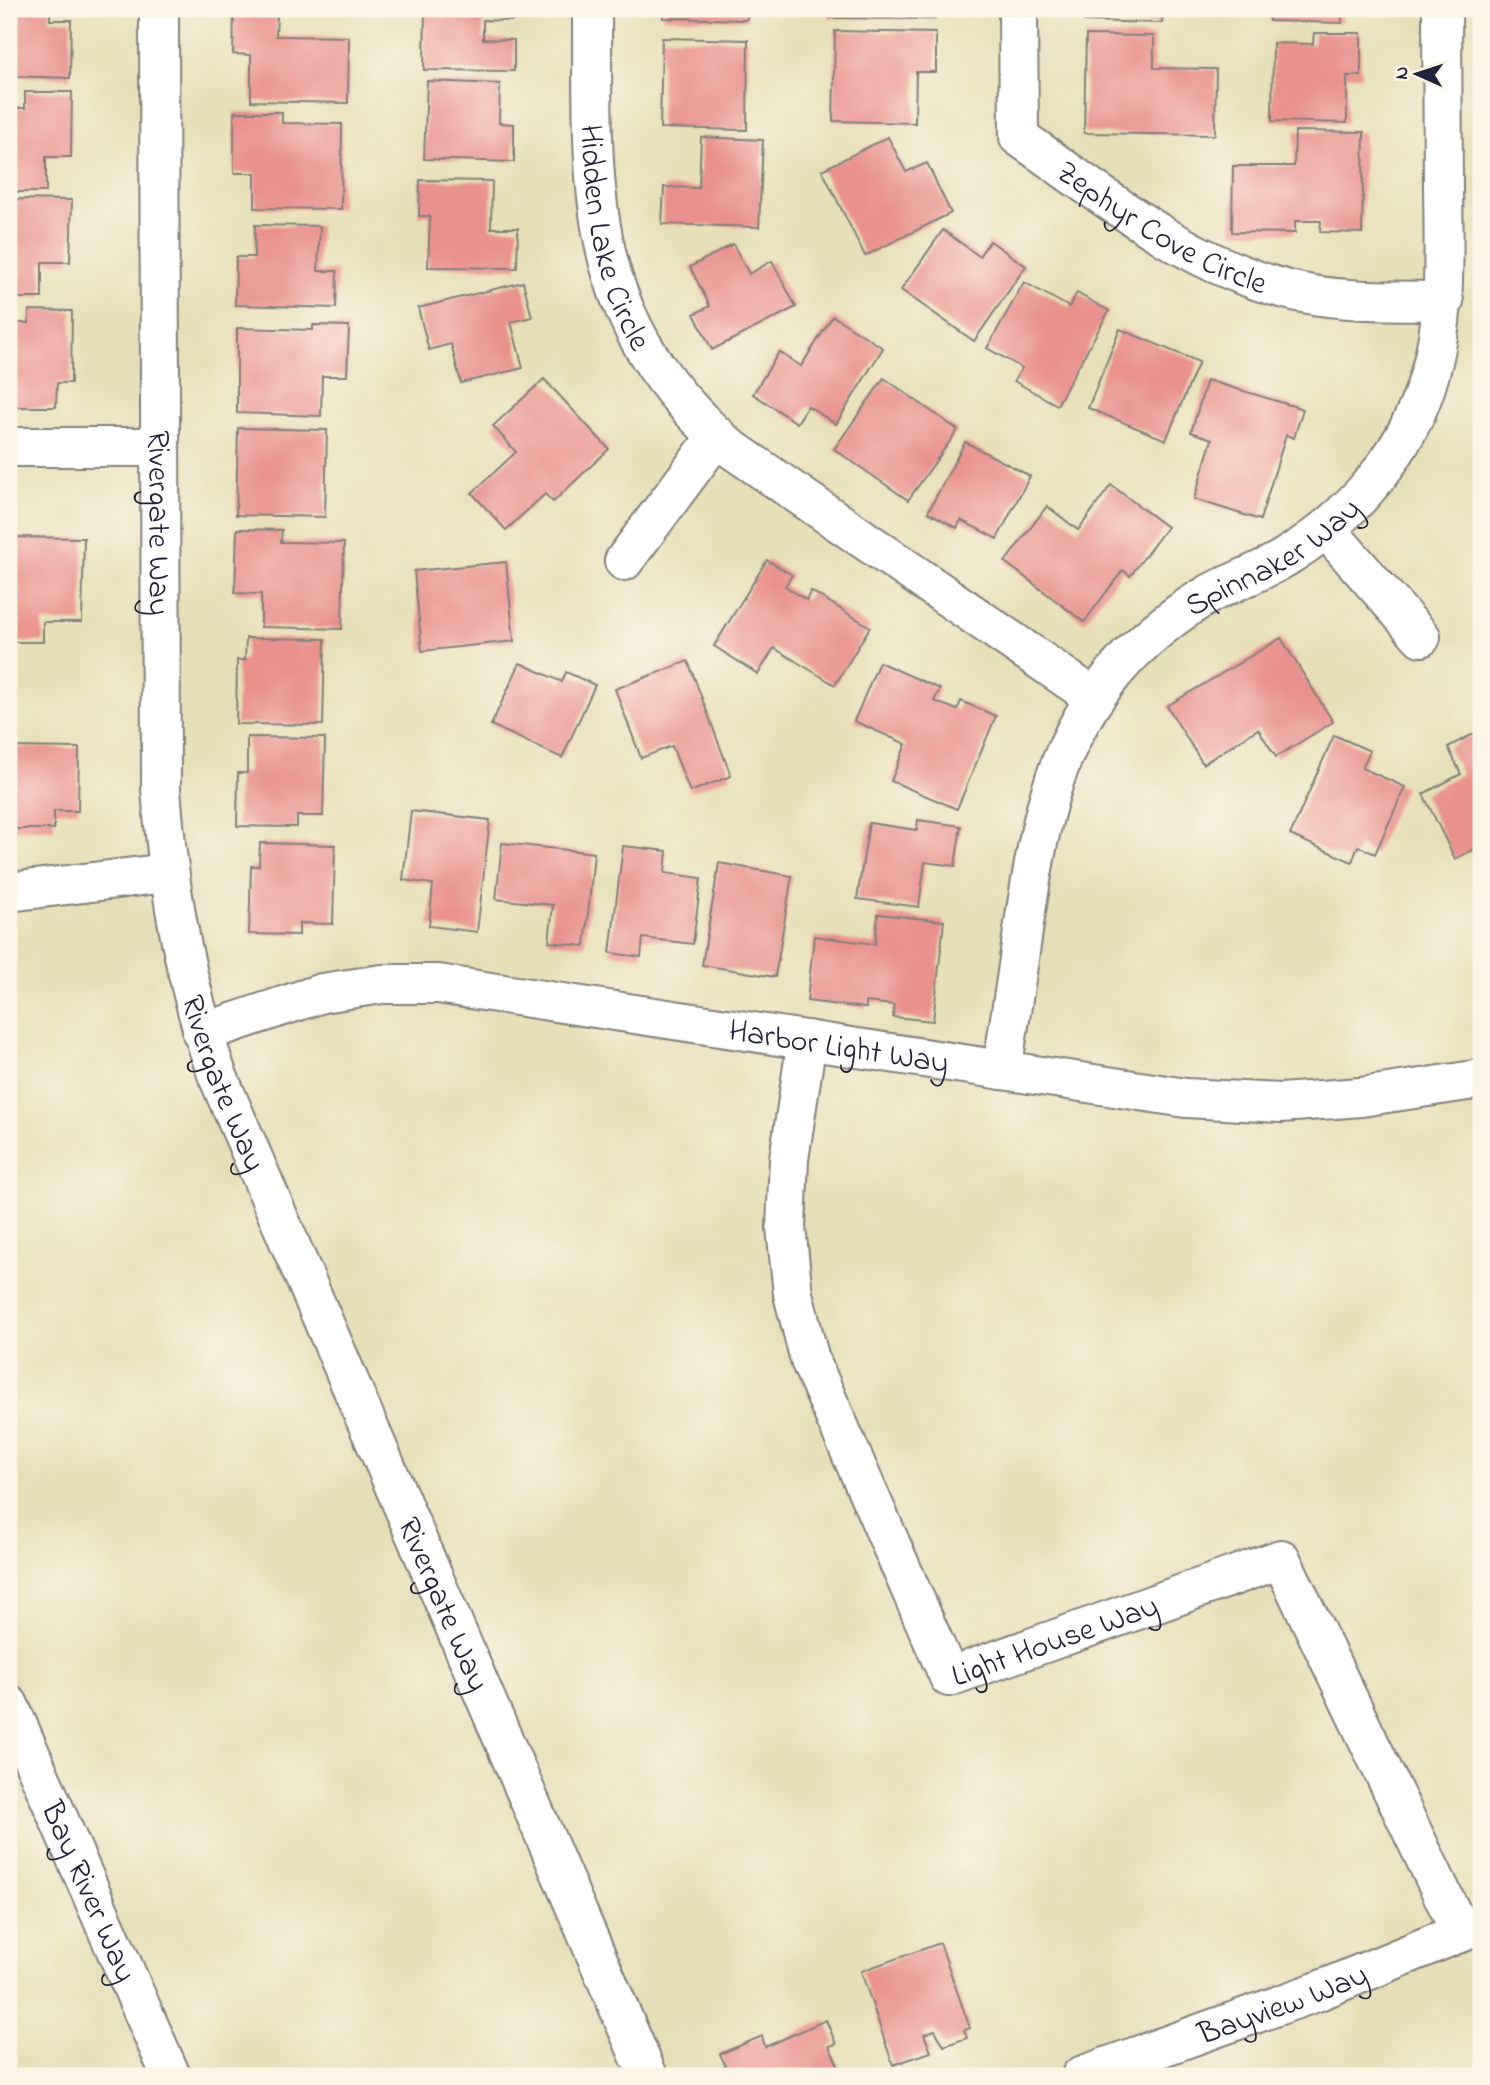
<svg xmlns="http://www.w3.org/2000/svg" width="1490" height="2085" viewBox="0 0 1490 2085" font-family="'Indie Flower',sans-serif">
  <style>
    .building { fill: #e9918e }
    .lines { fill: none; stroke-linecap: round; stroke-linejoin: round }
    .minor-casing { stroke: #84807a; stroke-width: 42 }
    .minor { stroke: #fff; stroke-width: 38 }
    .labels { text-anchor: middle; stroke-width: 5; stroke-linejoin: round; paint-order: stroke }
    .street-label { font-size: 32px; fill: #22223b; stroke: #fcf5e5 }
  </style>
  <rect width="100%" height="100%" fill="#fcf5e5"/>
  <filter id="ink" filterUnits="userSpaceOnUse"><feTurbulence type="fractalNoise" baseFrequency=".0143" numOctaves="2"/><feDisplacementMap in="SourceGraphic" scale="14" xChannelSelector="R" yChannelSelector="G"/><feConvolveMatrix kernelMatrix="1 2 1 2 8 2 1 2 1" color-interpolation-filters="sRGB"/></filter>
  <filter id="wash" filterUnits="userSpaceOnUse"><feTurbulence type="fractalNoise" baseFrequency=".00686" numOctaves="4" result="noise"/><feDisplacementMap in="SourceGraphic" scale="28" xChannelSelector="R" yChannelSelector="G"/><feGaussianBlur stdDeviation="1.57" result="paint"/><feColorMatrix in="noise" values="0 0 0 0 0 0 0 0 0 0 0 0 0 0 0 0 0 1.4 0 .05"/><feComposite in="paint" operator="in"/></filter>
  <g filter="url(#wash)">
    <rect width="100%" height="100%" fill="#e7dfb9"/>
    <g id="blocks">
      <g class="building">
        <path d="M9 9H50V20H71L70 78 9 76Z"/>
        <path d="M425 9H513V21L483 20V39L514 40V71L424 70Z"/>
        <path d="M663 9H747V20L663 18Z"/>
        <path d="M829 9H936L935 19 829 18Z"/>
        <path d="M1085 9H1162V23L1084 21Z"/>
        <path d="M1269 9H1342V23L1269 21Z"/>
        <path d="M234 12 277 13 276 36 349 37 348 103 251 101V55L233 54Z"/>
        <path d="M835 31 936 33V72H916L915 123 833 121Z"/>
        <path d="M1314 33H1361V76H1347V123L1272 121 1273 43 1313 44Z"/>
        <path d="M1086 35 1154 36V68L1216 69 1215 135 1084 133Z"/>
        <path d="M662 38 748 40 747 130 660 128Z"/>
        <path d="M427 81 500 84 499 123 514 124V162L424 159Z"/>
        <path d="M25 92H72L71 157H46V192H9V108H25Z"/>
        <path d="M234 112H282V123L342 124 341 209 255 208V173H234Z"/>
        <path d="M1295 131 1364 132 1362 233 1320 232 1321 221H1295V233L1232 232 1233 166H1294Z"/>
        <path d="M701 137 763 140 759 227 662 224 664 187 699 188Z"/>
        <path d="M888 137 906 172 927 163 951 213 865 256 822 170Z"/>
        <path d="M420 180 492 181 491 228H518L517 268 428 267 430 216H419Z"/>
        <path d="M9 199 72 200 70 262H42V298H9Z"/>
        <path d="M255 225 320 226 318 271H337L336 308 235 305 236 257H254Z"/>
        <path d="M943 230 979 256 990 241 1026 266 974 341 901 290Z"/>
        <path d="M733 244 749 274 772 261 796 307 712 350 694 314 710 306 690 267Z"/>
        <path d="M523 282 532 317 511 322 523 368 461 383 451 344 429 350 418 308Z"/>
        <path d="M1024 282 1069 307 1077 293 1109 311 1057 405 1014 381 1022 368 987 348Z"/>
        <path d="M29 310 72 311 71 383H57L56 407H9V323H29Z"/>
        <path d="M833 316 883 348 836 424 808 406 797 423 753 394 779 352 801 366Z"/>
        <path d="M313 325 349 326 347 376H322L321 416 237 413V328L313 330Z"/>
        <path d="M1120 329 1199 362 1166 440 1088 408Z"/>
        <path d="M884 378 958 430 908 500 834 449Z"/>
        <path d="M544 379 609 449 553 502 545 494 506 530 472 493 516 452 493 426Z"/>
        <path d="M1207 380 1303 409 1294 438 1286 435 1260 520 1194 499 1212 439 1191 432Z"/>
        <path d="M238 428 327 430 325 517 236 515Z"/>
        <path d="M965 442 1030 476 997 539 961 520 957 528 928 512Z"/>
        <path d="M1111 485 1167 527 1130 576 1123 570 1084 622 1005 562 1047 506 1078 530Z"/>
        <path d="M237 529 282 530 281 542 344 543 342 629 261 627V594L235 593Z"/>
        <path d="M9 537 84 538 82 622H43V642H9Z"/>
        <path d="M767 560 792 575 785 586 806 600 811 591 870 627 835 685 774 648 758 674 714 646Z"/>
        <path d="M506 562 514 641 422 651 414 571Z"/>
        <path d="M246 638 325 639 323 725 236 724 237 660H245Z"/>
        <path d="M1281 638 1333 722 1276 757 1258 729 1203 764 1167 706Z"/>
        <path d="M688 661 731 776 690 792 672 746 641 758 615 689Z"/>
        <path d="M879 662 940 689 934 701 957 710 961 701 996 716 957 809 891 781 906 744 854 721Z"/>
        <path d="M520 663 562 682 566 672 595 685 562 758 491 725Z"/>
        <path d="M1481 730V846L1455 859 1423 794 1461 774 1448 747Z"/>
        <path d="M1334 735 1370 751 1362 768 1405 787 1375 854 1358 846 1352 862 1290 835Z"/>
        <path d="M247 737 325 738 323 816H297V827L237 826 238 773H247Z"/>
        <path d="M9 747 79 748 78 811H54V829H9Z"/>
        <path d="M411 811 490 820 477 932 429 926 433 884 403 880Z"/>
        <path d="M918 820 961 826 955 866 925 862 919 907 857 899 869 823 917 830Z"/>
        <path d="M260 843 335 845 333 924 299 923V935L249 934 251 866H259Z"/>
        <path d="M502 843 594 853 585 946 549 942 553 905 496 899Z"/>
        <path d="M623 846 667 851 665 873 701 878 693 944 643 938 641 957 610 953Z"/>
        <path d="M719 863 792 876 775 977 702 965Z"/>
        <path d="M878 914 944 921 933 1021 893 1017 894 1005 866 1002V1008L807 1001 814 936 875 944Z"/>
        <path d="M940 1943 970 2028 964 2030 967 2038 944 2046 935 2030 924 2034 931 2052 893 2065 861 1971Z"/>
        <path d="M826 2020 836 2044 829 2046 843 2076H730L720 2054 762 2036 765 2047Z"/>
      </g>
    </g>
  </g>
  <g filter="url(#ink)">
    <use href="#blocks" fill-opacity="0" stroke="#84807a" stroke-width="2"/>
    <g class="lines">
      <defs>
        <g id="minor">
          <path id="s1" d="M159 9 161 789C168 888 184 981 217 1074L648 2076"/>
          <path id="s2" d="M592 9C593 190 580 317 729 447L1095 698"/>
          <path id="s3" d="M1018 9 1019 137C1104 196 1184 262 1285 289 1337 303 1391 300 1444 301"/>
          <path d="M9 447H160"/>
          <path d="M1326 529 1421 637"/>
          <path d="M624 561 717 436"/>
          <path d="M9 892 167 873"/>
          <path id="s4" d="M202 1033 322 993 382 984H438L1186 1098 1281 1103 1361 1097 1481 1079"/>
          <path id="s5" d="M807 1040 789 1159 786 1227 793 1294 810 1360 949 1677 1281 1559 1461 1933"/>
          <path id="s6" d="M1002 1070C1010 1019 1018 968 1025 917 1041 817 1055 734 1128 657 1152 633 1181 610 1211 593 1235 581 1261 572 1284 558 1341 524 1392 470 1418 408 1448 337 1444 264 1443 189 1443 129 1442 69 1442 9"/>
          <path id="s7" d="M9 1705 171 2076"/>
          <path id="s8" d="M1081 2076 1316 1992 1481 1924"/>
        </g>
      </defs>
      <use href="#minor" class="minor-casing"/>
      <use href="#minor" class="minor"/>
    </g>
  </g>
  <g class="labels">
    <g class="street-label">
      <text dy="11" stroke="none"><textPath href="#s3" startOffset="298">Zephyr Cove Circle</textPath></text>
      <text dy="11" stroke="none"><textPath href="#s2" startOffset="231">Hidden Lake Circle</textPath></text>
      <text dy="11" stroke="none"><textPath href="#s1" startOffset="514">Rivergate Way</textPath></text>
      <text dy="11" stroke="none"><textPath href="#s6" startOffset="616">Spinnaker Way</textPath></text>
      <text dy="11" stroke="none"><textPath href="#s4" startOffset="649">Harbor Light Way</textPath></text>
      <text dy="11" stroke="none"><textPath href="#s1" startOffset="1082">Rivergate Way</textPath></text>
      <text dy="11" stroke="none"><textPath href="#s1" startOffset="1648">Rivergate Way</textPath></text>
      <text dy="11" stroke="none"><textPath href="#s5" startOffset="782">Light House Way</textPath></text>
      <text dy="11" stroke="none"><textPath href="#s7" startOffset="203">Bay River Way</textPath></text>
      <text dy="11" stroke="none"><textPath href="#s8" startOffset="214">Bayview Way</textPath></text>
    </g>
  </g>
  <rect width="1490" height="2085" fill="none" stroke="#fcf5e5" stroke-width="35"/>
  <g transform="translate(1417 74) rotate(273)" stroke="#fcf5e5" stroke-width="5" paint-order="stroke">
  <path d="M0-5L12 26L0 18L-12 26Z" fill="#22223b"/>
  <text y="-10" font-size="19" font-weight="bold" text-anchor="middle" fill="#22223b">N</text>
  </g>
</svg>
